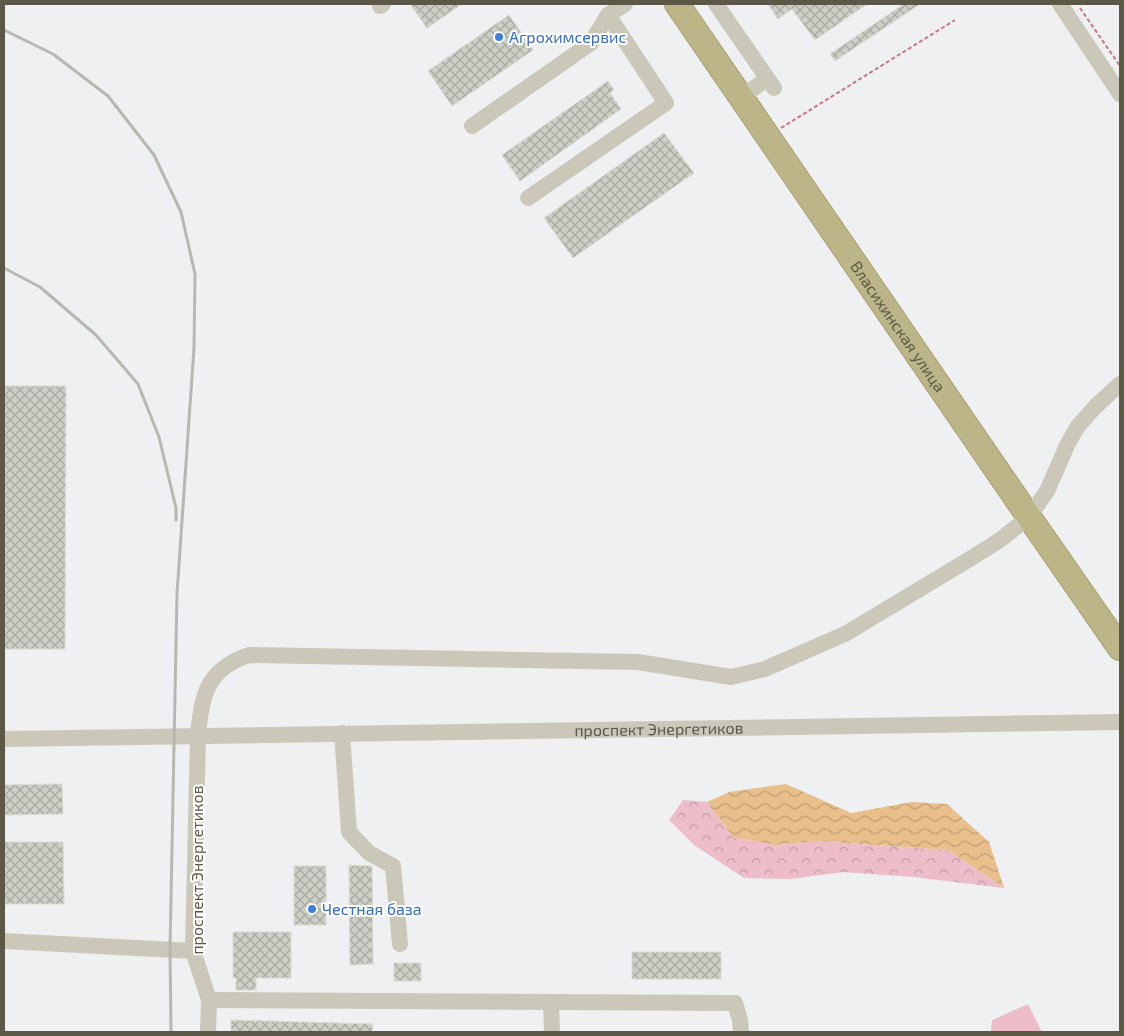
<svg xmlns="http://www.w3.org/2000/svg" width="1124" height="1036" viewBox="0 0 1124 1036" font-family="'Exo 2',sans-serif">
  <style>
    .green { fill: #edbdca }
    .forest { fill: url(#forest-crowns) }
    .water { fill: url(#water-waves) }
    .building { fill: url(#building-cross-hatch); stroke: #d9dad2 }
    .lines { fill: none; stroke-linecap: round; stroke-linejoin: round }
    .highway-casing { stroke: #a8a172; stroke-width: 26 }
    .path { stroke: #ca7682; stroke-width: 2; stroke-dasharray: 4 2.5; stroke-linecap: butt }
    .minor { stroke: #cbc8ba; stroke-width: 16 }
    .highway { stroke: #bcb587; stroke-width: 24 }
    .rail { stroke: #b8b8b0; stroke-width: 3 }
    .shop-dot { fill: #3f7fe0; stroke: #fff; stroke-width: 2 }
    .labels { text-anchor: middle; stroke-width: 4; stroke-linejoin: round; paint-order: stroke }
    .shop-label { font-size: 16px; fill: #366cbe; stroke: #fff; text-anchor: start }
    .street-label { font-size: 16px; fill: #5b5847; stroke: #fff }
  </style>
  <defs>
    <pattern id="forest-crowns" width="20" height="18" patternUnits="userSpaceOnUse" patternTransform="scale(1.25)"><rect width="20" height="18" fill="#edbdca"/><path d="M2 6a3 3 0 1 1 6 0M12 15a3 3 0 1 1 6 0" fill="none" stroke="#c39ca6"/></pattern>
    <pattern id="water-waves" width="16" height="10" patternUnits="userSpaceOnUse" patternTransform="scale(1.25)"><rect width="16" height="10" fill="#e9c08c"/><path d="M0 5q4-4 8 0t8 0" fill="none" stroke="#c09f74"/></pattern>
    <pattern id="building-cross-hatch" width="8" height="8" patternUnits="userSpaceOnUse" patternTransform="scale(1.25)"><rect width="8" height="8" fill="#cdcec5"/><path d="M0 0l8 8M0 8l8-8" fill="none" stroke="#a9aaa2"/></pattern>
  </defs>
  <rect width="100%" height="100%" fill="#eef0f1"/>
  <path class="green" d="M1028 1004 1042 1032H991L992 1020Z"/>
  <path class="forest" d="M683 800 707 802 733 837 775 845 817 841 948 850 1004 888 913 877 843 872 791 879 744 878 694 845 669 820Z"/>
  <path class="water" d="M786 784 851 813 912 802 947 804 989 842 1004 888 948 850 817 841 775 845 733 837 707 802 729 792Z"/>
  <g class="building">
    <path d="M410 4H462L427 28Z"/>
    <path d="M768 4H867L815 40 792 9 778 19Z"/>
    <path d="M904 4H920L835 61 830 54Z"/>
    <path d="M509 15 533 50 452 106 428 71Z"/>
    <path d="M608 81 614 90 610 93 621 109 520 181 502 155Z"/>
    <path d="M664 133 694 173 573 258 544 218Z"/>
    <path d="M4 386H66L65 649H4Z"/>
    <path d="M62 784 63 814 4 815V785Z"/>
    <path d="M4 842H63L64 904H4Z"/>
    <path d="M349 865 372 866 373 964 350 965Z"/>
    <rect x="294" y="866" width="32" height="59"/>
    <path d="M233 932H291V978H256V990H236V978H233Z"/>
    <rect x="632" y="952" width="89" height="27"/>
    <rect x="394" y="963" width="27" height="18"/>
    <path d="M231 1020 373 1024 372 1032H231Z"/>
  </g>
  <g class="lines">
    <defs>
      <g id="highway">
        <path id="s2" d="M677 4 1029 517 1120 648"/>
      </g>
    </defs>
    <use href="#highway" class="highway-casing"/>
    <g class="path">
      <path d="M1080 8 1120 66"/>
      <path d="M781 128 955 20"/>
    </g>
    <g class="minor">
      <path d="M716 4 774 88"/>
      <path d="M1060 4 1120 94"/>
      <path d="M380 6 383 4"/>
      <path d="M741 97 767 79"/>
      <path d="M472 126 591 43 608 15 625 4"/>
      <path d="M528 198 666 103 608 15"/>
      <path d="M342 733 349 832 369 853 393 866 400 944"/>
      <path id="s1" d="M4 739 1120 722"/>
      <path d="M4 941 193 951"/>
      <path d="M209 1000 735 1003 740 1020 741 1032"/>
      <path d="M551 1002 552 1032"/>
      <path d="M208 1032 209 1000 193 951 198 735C202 694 207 669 249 655L638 662 731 677 765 669 845 634 973 557 1000 540 1029 517 1047 491 1068 443 1078 426 1096 406 1120 384"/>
    </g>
    <use href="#highway" class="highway"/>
    <g class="rail">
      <path d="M4 30 53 54 108 96 154 155 181 212 195 274 194 348 177 593 170 950 171 1032"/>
      <path d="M4 268 40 287 96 335 138 384 159 437 176 508V520"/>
    </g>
  </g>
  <g class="shop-dot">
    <circle cx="499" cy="37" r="5"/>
    <circle cx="312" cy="909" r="5"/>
  </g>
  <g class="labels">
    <g class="shop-label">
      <text x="509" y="43">Агрохимсервис</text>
      <text x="322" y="915">Честная база</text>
    </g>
    <g class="street-label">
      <text dy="6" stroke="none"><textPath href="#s2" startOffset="391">Власихинская улица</textPath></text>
      <text dy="6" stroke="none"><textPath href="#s1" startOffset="655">проспект Энергетиков</textPath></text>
      <text transform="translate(197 870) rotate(-90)" y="6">проспект Энергетиков</text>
    </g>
  </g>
  <rect width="1124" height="1036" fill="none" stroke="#5b5847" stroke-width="10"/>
</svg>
